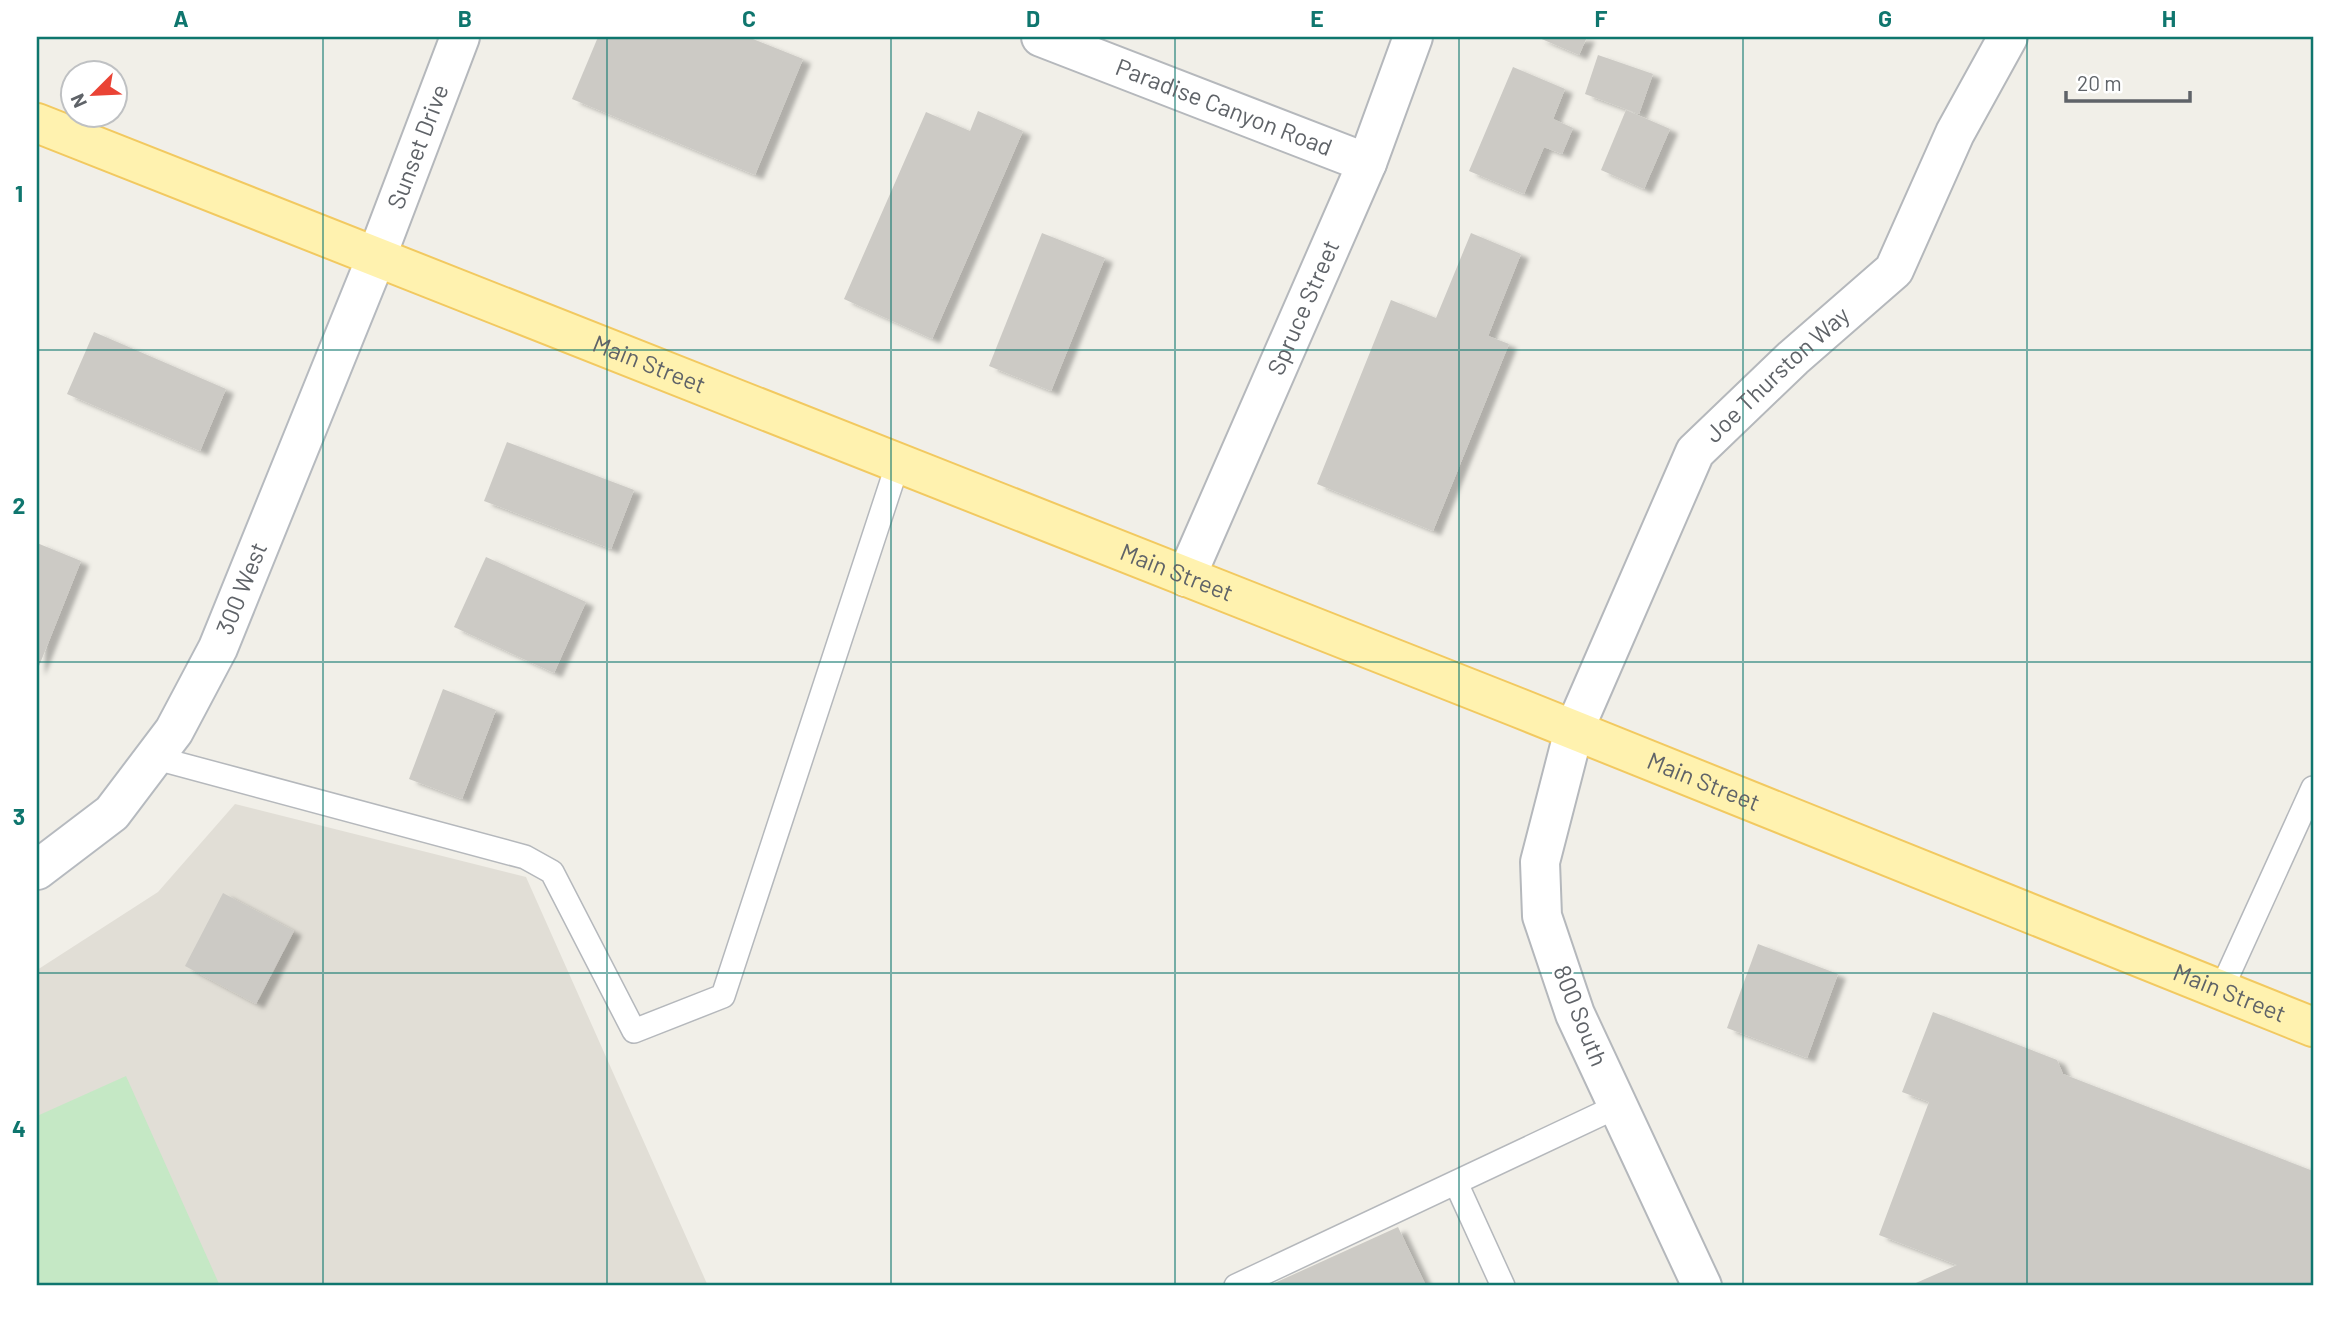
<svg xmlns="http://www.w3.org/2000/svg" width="2350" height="1323" viewBox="0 0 2350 1323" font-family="Barlow,sans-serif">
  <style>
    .education { fill: #e1ded6 }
    .green { fill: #c5e8c5 }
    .building { fill: #cccac5; filter: url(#shadow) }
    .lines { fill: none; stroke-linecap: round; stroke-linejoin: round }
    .lane-casing { stroke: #b5b8bc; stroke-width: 26 }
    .street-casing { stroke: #b5b8bc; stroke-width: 42 }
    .secondary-casing { stroke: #b6babf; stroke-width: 42 }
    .primary-casing { stroke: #f2c960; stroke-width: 42 }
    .lane { stroke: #fff; stroke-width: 23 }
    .street { stroke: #fff; stroke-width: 38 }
    .secondary { stroke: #fff; stroke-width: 38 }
    .primary { stroke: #fff2af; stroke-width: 38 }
    .grid { fill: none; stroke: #0f766e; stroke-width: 2; stroke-opacity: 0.55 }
    .labels { text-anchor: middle; stroke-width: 5; stroke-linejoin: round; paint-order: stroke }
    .street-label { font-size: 24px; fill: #5f6368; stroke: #fff }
    .neatline { fill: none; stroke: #0f766e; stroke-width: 2.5 }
    .grid-label { font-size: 23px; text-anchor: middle; font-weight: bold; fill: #0f766e }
  </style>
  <defs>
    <filter id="shadow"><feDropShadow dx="8" dy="4.5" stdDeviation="2" flood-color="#0004"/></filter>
  </defs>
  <rect width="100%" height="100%" fill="#f1efe8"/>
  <path class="education" d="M235 804 526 877 708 1286H37V970L158 892Z"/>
  <path class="green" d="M126 1076 220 1286H37V1116Z"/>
  <g class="building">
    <path d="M598 37H748L803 59 755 175 572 99Z"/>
    <path d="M1537 37H1587L1579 55Z"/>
    <path d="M1598 55 1653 74 1639 114 1585 94Z"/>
    <path d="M1513 67 1565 89 1553 119 1573 128 1562 154 1544 147 1524 194 1469 171Z"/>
    <path d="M1626 110 1670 129 1644 189 1601 170Z"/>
    <path d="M978 111 1023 131 932 339 844 299 926 112 970 131Z"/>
    <path d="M1042 233 1105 258 1051 391 989 366Z"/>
    <path d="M1471 233 1521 254 1488 336 1509 344 1433 531 1317 484 1391 300 1436 318Z"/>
    <path d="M94 332 226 389 200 451 67 394Z"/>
    <path d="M507 442 634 490 611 549 484 501Z"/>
    <path d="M37 543 81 561 37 671Z"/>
    <path d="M486 557 586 602 554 673 454 627Z"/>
    <path d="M443 689 496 710 462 799 409 779Z"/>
    <path d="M223 893 294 931 256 1004 185 966Z"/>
    <path d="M1758 944 1838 974 1807 1058 1727 1028Z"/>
    <path d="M1933 1012 2057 1060 2063 1074 2313 1171V1286H1909L1957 1265 1879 1235 1929 1102 1902 1092Z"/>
    <path d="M1398 1227 1426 1286H1268Z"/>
  </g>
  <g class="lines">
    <defs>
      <g id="lane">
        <path d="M156 758 525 857 552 872 634 1031 723 996 898 463"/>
        <path d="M2221 990 2313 788"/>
        <path d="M1456 1183 1503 1286"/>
        <path d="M1236 1286 1618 1106"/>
      </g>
      <g id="street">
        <path id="s1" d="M1041 37 1367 163"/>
        <path id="s2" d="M376 258 460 37"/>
        <path id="s3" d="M1186 577 1367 163 1413 37"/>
        <path id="s4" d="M1702 1286 1575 1014 1542 916 1540 862 1574 730 1695 452 1793 358 1894 270 1955 133 2008 37"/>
      </g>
      <g id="secondary">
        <path id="s5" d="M37 870 112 813 174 731 218 648 376 258"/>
      </g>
      <g id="primary">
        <path id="s6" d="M37 123 1519 708 2313 1027"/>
      </g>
    </defs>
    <use href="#lane" class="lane-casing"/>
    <use href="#street" class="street-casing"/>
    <use href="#secondary" class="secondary-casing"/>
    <use href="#primary" class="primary-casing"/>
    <use href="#lane" class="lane"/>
    <use href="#street" class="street"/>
    <use href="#secondary" class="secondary"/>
    <use href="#primary" class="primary"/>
  </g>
  <path class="grid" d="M323 37V1286M607 37V1286M891 37V1286M1175 37V1286M1459 37V1286M1743 37V1286M2027 37V1286M37 350H2313M37 662H2313M37 973H2313"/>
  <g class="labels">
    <g class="street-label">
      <text dy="8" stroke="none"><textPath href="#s1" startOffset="196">Paradise Canyon Road</textPath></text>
      <text dy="8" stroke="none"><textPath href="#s2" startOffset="119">Sunset Drive</textPath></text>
      <text dy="8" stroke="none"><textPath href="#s3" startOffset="294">Spruce Street</textPath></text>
      <text dy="8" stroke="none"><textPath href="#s6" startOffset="658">Main Street</textPath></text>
      <text dy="8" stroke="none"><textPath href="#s4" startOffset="1010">Joe Thurston Way</textPath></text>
      <text dy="8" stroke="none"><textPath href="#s6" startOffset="1225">Main Street</textPath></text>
      <text dy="8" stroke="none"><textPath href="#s5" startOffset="355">300 West</textPath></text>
      <text dy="8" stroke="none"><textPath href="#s6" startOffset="1792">Main Street</textPath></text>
      <text dy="8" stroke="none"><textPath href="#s6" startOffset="2359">Main Street</textPath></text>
      <text transform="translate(1580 1016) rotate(68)" y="8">800 South</text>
    </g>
  </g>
  <rect width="2350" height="1323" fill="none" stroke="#ffffff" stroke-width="77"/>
  <g transform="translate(94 94) rotate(246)"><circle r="33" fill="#ffffff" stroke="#bfc1c3" stroke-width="2"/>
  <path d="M0-5L12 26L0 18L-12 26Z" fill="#ea4335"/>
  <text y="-10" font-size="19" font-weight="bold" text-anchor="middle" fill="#5f6368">N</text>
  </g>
  <path d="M2066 91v10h124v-10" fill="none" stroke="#5f6368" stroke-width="3.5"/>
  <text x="2077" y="91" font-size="21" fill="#5f6368" stroke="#ffffff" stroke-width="5" paint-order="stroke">20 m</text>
  <rect x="38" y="38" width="2274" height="1246" class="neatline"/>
  <g class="grid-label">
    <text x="181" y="27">A</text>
    <text x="465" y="27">B</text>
    <text x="749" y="27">C</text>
    <text x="1033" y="27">D</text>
    <text x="1317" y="27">E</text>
    <text x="1601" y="27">F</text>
    <text x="1885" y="27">G</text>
    <text x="2169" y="27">H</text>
    <text x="19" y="202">1</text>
    <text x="19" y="514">2</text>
    <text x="19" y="825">3</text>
    <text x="19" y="1137">4</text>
  </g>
</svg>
